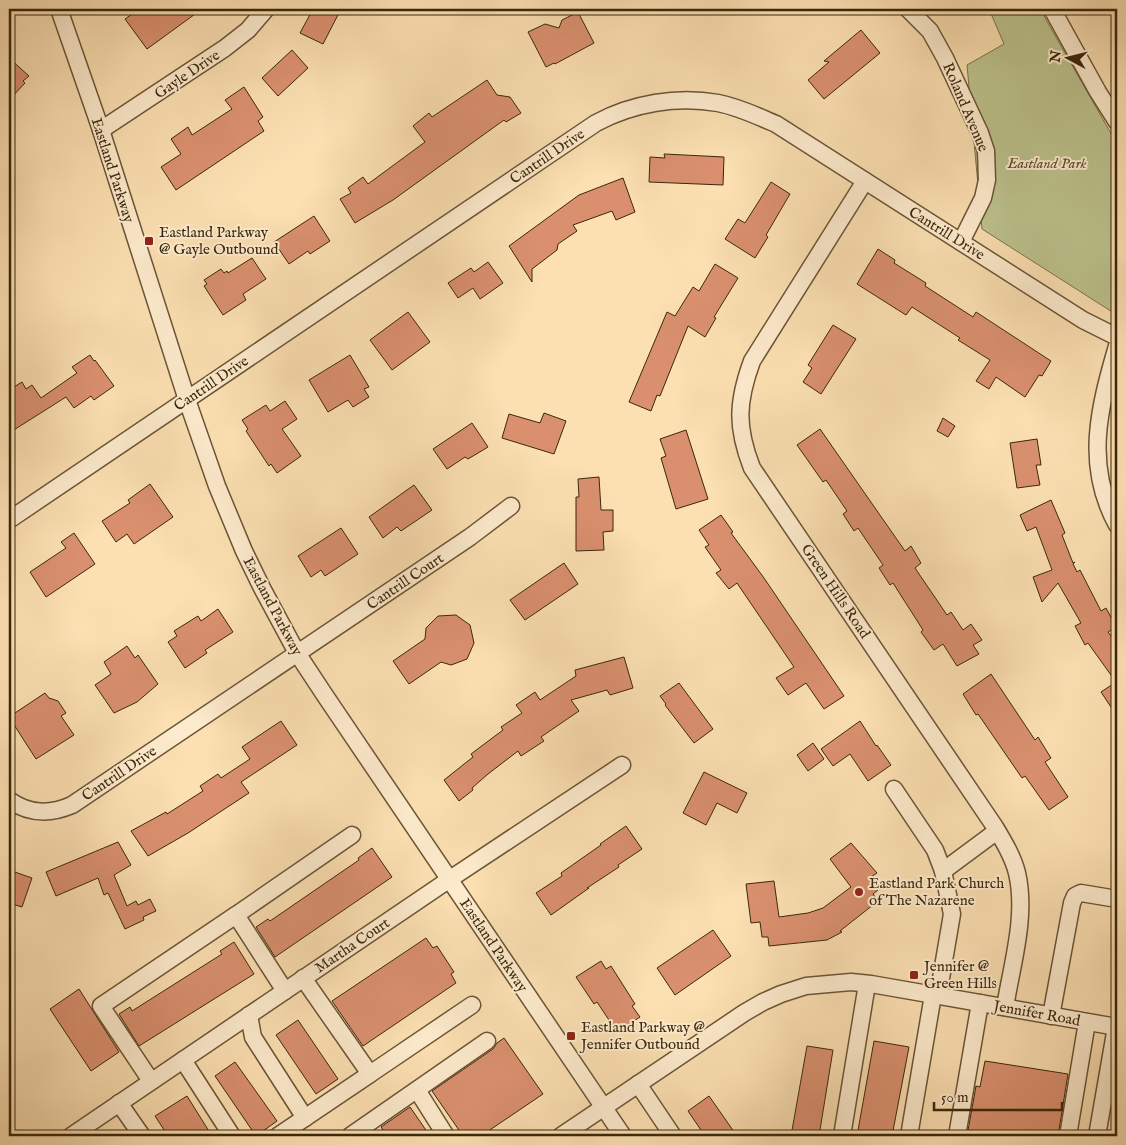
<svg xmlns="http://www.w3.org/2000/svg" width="1126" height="1145" viewBox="0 0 1126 1145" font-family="'IM FELL English',serif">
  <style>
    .green { fill: #bdc38e; stroke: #7c754d }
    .building { fill: #da906f; stroke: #3b270c }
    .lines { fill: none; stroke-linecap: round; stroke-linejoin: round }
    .minor-casing { stroke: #6b5536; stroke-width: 19 }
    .minor { stroke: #fdebcd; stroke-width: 16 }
    .poi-dot { fill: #8f2418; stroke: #fdebcd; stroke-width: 2 }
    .labels { text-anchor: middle; stroke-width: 4; stroke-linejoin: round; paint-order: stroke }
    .street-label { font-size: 15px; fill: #3b270c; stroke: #fdebcd }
    .park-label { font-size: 15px; font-style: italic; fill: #5c4e2c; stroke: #fdebcd }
    .poi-label { font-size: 15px; fill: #3b270c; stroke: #fdebcd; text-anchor: start }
  </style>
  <rect width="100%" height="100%" fill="#fce0b2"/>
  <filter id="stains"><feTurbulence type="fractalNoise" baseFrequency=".004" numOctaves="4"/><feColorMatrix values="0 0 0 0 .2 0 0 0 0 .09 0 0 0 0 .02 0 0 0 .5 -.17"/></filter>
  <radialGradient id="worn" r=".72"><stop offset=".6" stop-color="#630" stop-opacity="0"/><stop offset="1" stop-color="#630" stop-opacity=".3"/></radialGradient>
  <path class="green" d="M989 9H1040L1117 144V315L982 229 967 65 1004 44Z"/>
  <g class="building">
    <path d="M139 9H202L147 49 125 19Z"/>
    <path d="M313 9H341L323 44 300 33Z"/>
    <path d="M578 12 594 43 555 64 554 63 546 67 528 32 545 24 559 28 562 20Z"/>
    <path d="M861 30 880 53 824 99 808 80 829 62 824 61Z"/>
    <path d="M292 50 308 68 278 96 262 78Z"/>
    <path d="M9 58 29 76 23 81 25 83 9 100Z"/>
    <path d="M487 80 497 95 510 97 521 113 506 122 504 120 393 200 355 223 340 199 351 193 348 188 363 177 368 184 425 142 413 126 429 113 432 117Z"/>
    <path d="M244 87 263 117 258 121 264 131 176 190 161 167 181 154 171 139 188 127 192 135 232 109 225 100Z"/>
    <path d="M664 154 724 157 723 185 649 182 650 157 665 158Z"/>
    <path d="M623 178 635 212 616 220 612 211 573 225 577 231 558 244 557 250 532 269V282L509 246 579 195Z"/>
    <path d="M771 182 790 194 766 235 768 237 755 258 725 239 738 219 745 223Z"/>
    <path d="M314 216 330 241 310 254 308 251 289 264 274 242Z"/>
    <path d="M878 249 895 260 894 263 926 283 925 286 973 317 976 312 1051 361 1042 376 1039 375 1025 397 996 377 989 389 976 381 990 360 958 340 960 338 912 307 906 315 857 284Z"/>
    <path d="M252 258 266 279 243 294 246 300 223 315 204 286 207 284 204 280 221 269 224 273 227 271 228 273Z"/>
    <path d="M488 262 503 283 480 299 473 288 458 298 448 283 471 268 474 272Z"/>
    <path d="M715 264 738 278 714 317 716 318 705 337 688 326 660 396 657 395 651 411 629 402 667 312 675 316 693 287 699 291Z"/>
    <path d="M408 312 430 342 392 370 370 340Z"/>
    <path d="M833 325 856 339 821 394 803 382 812 368 808 365Z"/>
    <path d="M90 355 94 361 95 360 114 386 94 400 91 396 74 408 66 397 9 433V390L22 382 26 389 32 385 41 398 77 373 72 367Z"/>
    <path d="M350 355 369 387 364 389 369 397 353 407 348 400 328 412 309 380Z"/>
    <path d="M285 401 297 419 282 429 301 456 277 473 271 464 269 466 246 431 248 429 242 420 266 405 270 411Z"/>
    <path d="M544 413 566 421 554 454 502 438 509 414 540 423Z"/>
    <path d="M943 418 955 426 948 437 937 431Z"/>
    <path d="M472 423 488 447 468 459 465 457 447 469 433 449Z"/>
    <path d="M820 429 905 551 911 546 921 563 915 568 947 615 951 612 963 630 971 624 982 640 973 645 979 654 957 666 943 644 934 650 921 632 923 630 893 583 890 585 879 568 883 565 858 528 854 531 843 514 847 511 826 480 823 482 797 445Z"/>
    <path d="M686 430 708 499 676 509 661 458 666 456 660 439Z"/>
    <path d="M1037 439 1041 465H1036L1040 485 1017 488 1010 443Z"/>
    <path d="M599 477 601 510H613V531L603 532 604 550 576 551V497H579L578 479Z"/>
    <path d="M150 484 173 517 134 544 127 534 116 542 102 521 130 503 128 500Z"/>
    <path d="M414 485 432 510 401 531 397 527 383 538 369 517Z"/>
    <path d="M1051 500 1065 533 1062 535 1073 563 1075 562 1073 564 1077 572 1080 570 1101 611 1106 608 1116 627 1108 632 1117 644V716L1101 692 1116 682 1088 643 1085 645 1075 626 1081 623 1058 583 1042 602 1033 577 1052 570 1036 527 1027 531 1020 515Z"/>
    <path d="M721 515 733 532 731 533 764 578 844 696 824 709 806 683 788 695 776 678 794 667 737 583 729 589 716 573 721 570 705 547 709 545 699 530Z"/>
    <path d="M341 528 358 554 325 576 321 570 311 577 298 556Z"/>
    <path d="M74 533 95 564 46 597 30 572 66 548 61 542Z"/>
    <path d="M564 563 578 584 525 620 510 600Z"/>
    <path d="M218 609 233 632 205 650 207 653 185 668 168 642 177 636 174 631 198 616 201 621Z"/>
    <path d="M456 615 470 625 474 643 467 659 451 665 441 662 409 684 393 661 425 639 426 628 438 616Z"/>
    <path d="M127 646 135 658 138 655 158 684 137 702 114 713 95 685 111 674 104 662Z"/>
    <path d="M624 657 633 688 610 695 607 690 571 700 579 711 541 737 544 741 521 756 518 751 488 774 472 788 473 790 459 801 444 780 473 757 471 754 503 730 501 727 522 713 516 705 535 692 540 700 576 676 575 670Z"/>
    <path d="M991 674 1035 740 1038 737 1051 758 1045 762 1068 797 1049 810 1025 776 1022 778 978 714 976 715 963 694Z"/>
    <path d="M679 683 713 729 694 743 665 705 666 704 660 696Z"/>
    <path d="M45 693 49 698 58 701 66 713 61 716 74 735 36 759 9 717Z"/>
    <path d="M281 721 297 745 241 782 249 793 188 833 148 856 131 831 166 812 167 814 203 791 200 786 218 774 221 778 250 759 242 747Z"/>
    <path d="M860 721 876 746 877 745 891 765 868 781 850 754 833 766 821 749Z"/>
    <path d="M813 743 824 759 808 771 797 755Z"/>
    <path d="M704 772 747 793 737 813 717 803 706 825 683 813Z"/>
    <path d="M626 826 642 849 618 865 619 867 587 888H589L551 915 536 893 562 876 561 873 601 845 600 844Z"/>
    <path d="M118 842 131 865 114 875 127 906 136 901 138 905 150 899 156 911 143 917 144 920 125 929 108 893 104 895 98 878 56 896 46 872Z"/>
    <path d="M851 843 877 873 868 879 878 890 873 894 878 901 840 931 842 932 827 940 769 946 768 937H762L760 922 751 923 746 884 774 881 779 917 808 913 823 908 851 887 830 859Z"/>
    <path d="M372 848 392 877 275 957 256 927 268 919 270 921 359 860 358 858Z"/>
    <path d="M9 870 32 878 22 907 9 903Z"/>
    <path d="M713 930 731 956 675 995 657 968Z"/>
    <path d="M426 938 433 948 437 946 454 972 451 974 456 983 363 1046 332 1001Z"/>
    <path d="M234 942 254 974 139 1046 119 1014 130 1007 132 1011 222 954 220 951Z"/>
    <path d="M601 961 606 969 611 966 635 1004 632 1006 640 1017 617 1032 597 1002 594 1004 576 977Z"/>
    <path d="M79 989 119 1052 91 1071 50 1009Z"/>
    <path d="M298 1020 338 1079 316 1094 276 1035Z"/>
    <path d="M504 1038 543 1094 481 1136H463L432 1091 493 1049 497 1043Z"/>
    <path d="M874 1041 909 1047 892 1136H857Z"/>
    <path d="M807 1046 833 1050 819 1136H791Z"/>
    <path d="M985 1061 1068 1074 1058 1136H967L976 1086 980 1087Z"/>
    <path d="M235 1062 277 1121 256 1136 215 1076Z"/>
    <path d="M187 1096 212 1136H168L155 1116Z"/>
    <path d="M709 1096 737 1136H705L688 1111Z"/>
    <path d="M410 1107 430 1136H387L381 1127Z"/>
  </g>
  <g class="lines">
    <defs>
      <g id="minor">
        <path d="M59 9 101 130 187 400 217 486 244 551 262 588 297 653 324 694 623 1136"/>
        <path d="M908 9 930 31 945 58 980 133 986 151 987 180 983 198 961 242"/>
        <path d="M1052 9 1098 92 1117 122"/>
        <path d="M101 130 225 48 248 30 266 9"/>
        <path d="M865 181 752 361C737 402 736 427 752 468L995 827C1004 842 1013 857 1017 873 1027 916 1012 964 1005 1007"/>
        <path d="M1117 346C1099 408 1084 465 1117 525"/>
        <path d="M9 520 596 123C633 103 677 96 718 103 739 107 757 116 776 124L1083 320 1117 337"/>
        <path d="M894 789 935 850 943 871"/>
        <path d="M9 800C29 814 49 815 72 805L470 537 511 506"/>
        <path d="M236 915 352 835"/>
        <path d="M303 978 370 1074 472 1005"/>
        <path d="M938 996 952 914 943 871 997 831"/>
        <path d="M249 1015 253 1037 305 1118"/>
        <path d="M1051 1016 1072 903 1075 896 1081 893 1117 899"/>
        <path d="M183 1060 232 1136"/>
        <path d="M151 1081 101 1006 236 915 285 991"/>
        <path d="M638 1084 673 1136"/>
        <path d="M417 1090 446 1136"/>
        <path d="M119 1103 142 1136"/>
        <path d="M71 1136 450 879 622 765"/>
        <path d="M278 1136 370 1074"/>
        <path d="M350 1136 487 1041"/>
        <path d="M561 1136 744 1013 763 1002 781 994 806 986 851 982 871 984 1117 1027"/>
        <path d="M842 1136 867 984"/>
        <path d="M909 1136 933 995"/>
        <path d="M957 1136 980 1003"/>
        <path d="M1068 1136 1087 1022"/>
        <path d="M1097 1136 1116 1027"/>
      </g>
    </defs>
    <use href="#minor" class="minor-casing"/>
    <use href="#minor" class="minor"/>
  </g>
  <g class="poi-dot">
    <rect x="144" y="236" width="10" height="10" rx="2.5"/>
    <circle cx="859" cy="892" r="5"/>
    <rect x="909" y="970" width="10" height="10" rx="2.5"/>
    <rect x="566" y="1031" width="10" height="10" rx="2.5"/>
  </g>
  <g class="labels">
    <g class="street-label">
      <text transform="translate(187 74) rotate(-34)" y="5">Gayle Drive</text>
      <text transform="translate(966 107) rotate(67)" y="5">Roland Avenue</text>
      <text transform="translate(547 156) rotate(-34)" y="5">Cantrill Drive</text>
      <text transform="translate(113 170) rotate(72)" y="5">Eastland Parkway</text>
      <text transform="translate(947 233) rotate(32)" y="5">Cantrill Drive</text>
      <text transform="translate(211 383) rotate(-34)" y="5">Cantrill Drive</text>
      <text transform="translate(405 581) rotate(-34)" y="5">Cantrill Court</text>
      <text transform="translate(836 591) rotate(56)" y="5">Green Hills Road</text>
      <text transform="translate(273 606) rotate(62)" y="5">Eastland Parkway</text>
      <text transform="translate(119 773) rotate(-34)" y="5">Cantrill Drive</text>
      <text transform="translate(352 945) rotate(-34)" y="5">Martha Court</text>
      <text transform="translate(494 945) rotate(56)" y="5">Eastland Parkway</text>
      <text transform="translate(1037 1013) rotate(10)" y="5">Jennifer Road</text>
    </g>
    <g class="park-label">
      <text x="1047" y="168">Eastland Park</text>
    </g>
    <g class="poi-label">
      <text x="159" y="237">Eastland Parkway<tspan x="159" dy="17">@ Gayle Outbound</tspan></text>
      <text x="869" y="888">Eastland Park Church<tspan x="869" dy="17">of The Nazarene</tspan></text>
      <text x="924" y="971">Jennifer @<tspan x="924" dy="17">Green Hills</tspan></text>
      <text x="581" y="1032">Eastland Parkway @<tspan x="581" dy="17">Jennifer Outbound</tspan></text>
    </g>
  </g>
  <rect width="1126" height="1145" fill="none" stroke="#fce0b2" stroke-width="30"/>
  <rect x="10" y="10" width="1106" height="1125" fill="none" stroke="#3b270c" stroke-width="2.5"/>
  <rect x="15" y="15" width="1096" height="1115" fill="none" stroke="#3b270c"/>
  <g transform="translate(1068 58) rotate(277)" stroke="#fdebcd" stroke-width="4" paint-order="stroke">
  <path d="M0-4L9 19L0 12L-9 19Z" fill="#3b270c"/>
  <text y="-8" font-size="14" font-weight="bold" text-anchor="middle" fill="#3b270c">N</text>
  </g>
  <path d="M934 1102v8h128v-8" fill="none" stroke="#3b270c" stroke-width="2.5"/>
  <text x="941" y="1102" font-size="15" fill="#3b270c" stroke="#fdebcd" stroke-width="4" paint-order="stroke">50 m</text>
  <rect width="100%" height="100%" filter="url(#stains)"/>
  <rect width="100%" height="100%" fill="url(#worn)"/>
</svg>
